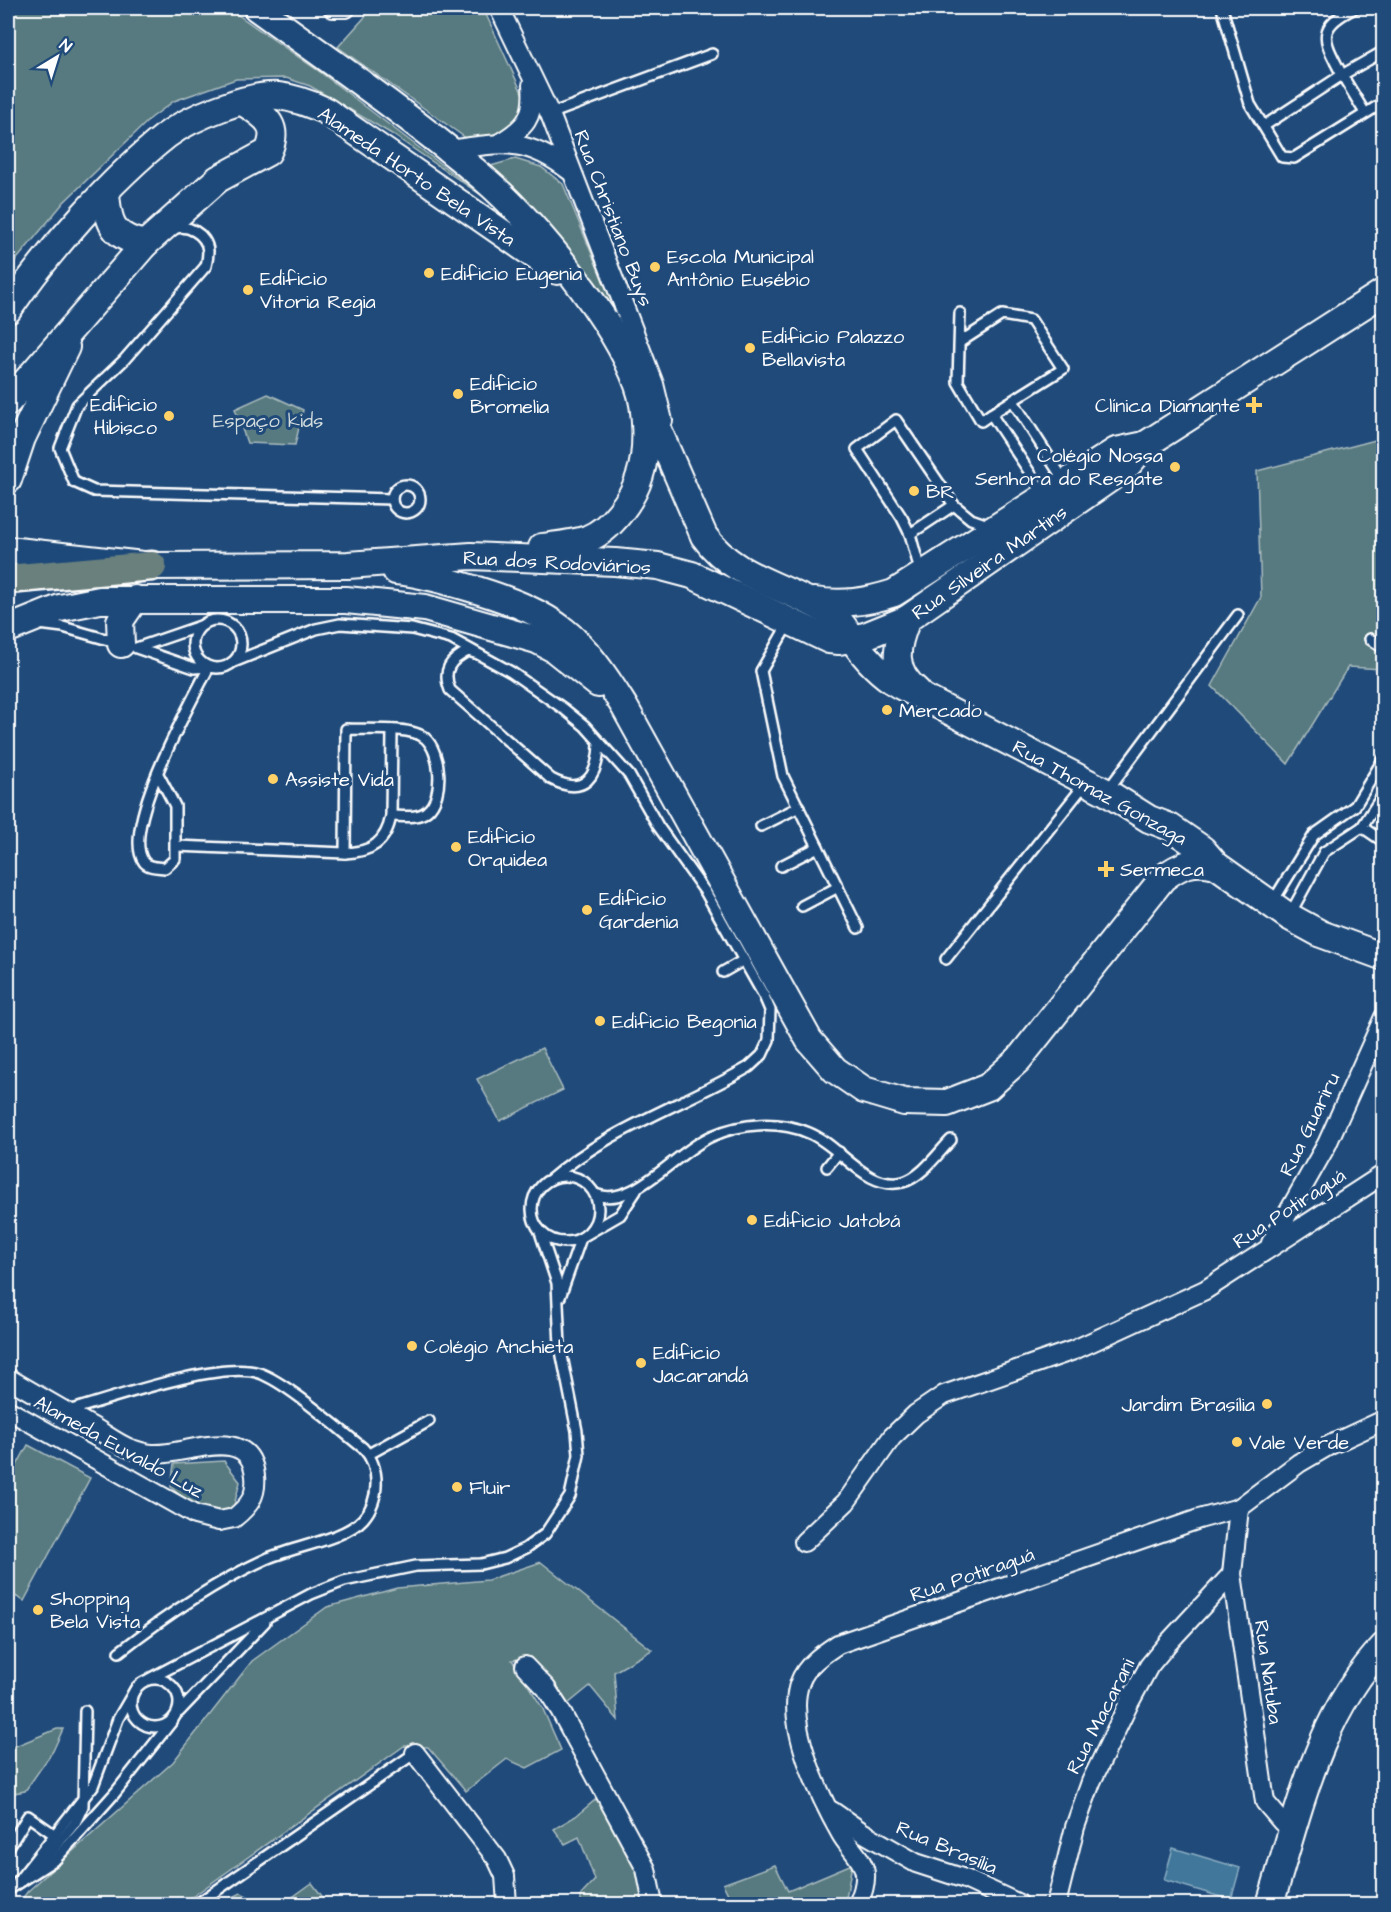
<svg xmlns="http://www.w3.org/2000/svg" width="1391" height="1912" viewBox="0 0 1391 1912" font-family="'Architects Daughter',sans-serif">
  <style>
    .green { fill: #577a7f; stroke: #abbcbf; stroke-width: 1.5 }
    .water { fill: #3f779a; stroke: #8cadc2; stroke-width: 1.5 }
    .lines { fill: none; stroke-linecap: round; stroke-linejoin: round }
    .lane-casing { stroke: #fff; stroke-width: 14 }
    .street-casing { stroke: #fff; stroke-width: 22 }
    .secondary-casing { stroke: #fff; stroke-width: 30 }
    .primary-casing { stroke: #fff; stroke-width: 33 }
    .lane { stroke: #1f4a7a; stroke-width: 9 }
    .street { stroke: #1f4a7a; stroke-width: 18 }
    .secondary { stroke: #1f4a7a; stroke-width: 26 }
    .primary { stroke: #6a807d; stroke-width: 28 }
    .poi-dot { fill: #ffd166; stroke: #1f4a7a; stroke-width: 2 }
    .labels { text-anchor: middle; stroke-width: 6; stroke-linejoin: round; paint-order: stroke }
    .street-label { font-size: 20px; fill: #fff; stroke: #1f4a7a }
    .poi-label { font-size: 20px; fill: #fff; stroke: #1f4a7a; text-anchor: start }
    .park-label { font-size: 20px; fill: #d5dedf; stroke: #1f4a7a }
  </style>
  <rect width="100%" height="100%" fill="#1f4a7a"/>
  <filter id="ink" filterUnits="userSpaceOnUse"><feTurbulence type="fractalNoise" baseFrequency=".0167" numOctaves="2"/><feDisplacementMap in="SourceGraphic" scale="12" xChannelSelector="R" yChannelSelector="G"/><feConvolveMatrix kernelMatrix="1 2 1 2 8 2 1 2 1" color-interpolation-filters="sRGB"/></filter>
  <g filter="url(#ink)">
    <g class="green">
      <path d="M8 8H228L320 72 481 195 390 133 310 86 286 78 236 79 174 101 151 118 64 202 8 270Z"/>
      <path d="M373 8H483L523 95 524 114 504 136 470 141 338 47Z"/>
      <path d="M515 159 541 167 563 184 624 332 484 168Z"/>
      <path d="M268 394 303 410 295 445 247 443 235 409Z"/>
      <path d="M1383 438V669L1348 667 1288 764 1212 686 1261 597 1257 471Z"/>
      <path d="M542 1048 563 1090 500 1121 477 1079Z"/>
      <path d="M28 1445 90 1478 24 1601 8 1592V1482Z"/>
      <path d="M224 1461 240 1482 232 1513 191 1506 171 1487 174 1464Z"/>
      <path d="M541 1562 652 1650 614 1672 618 1720 590 1686 568 1704 530 1657 512 1660 542 1707 561 1750 527 1768 507 1759 466 1791 428 1747 404 1746 182 1904H18L28 1891 173 1762 252 1661 327 1607 397 1588 488 1580Z"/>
      <path d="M57 1729H63L53 1751 25 1791 8 1794V1749Z"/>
      <path d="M600 1796 634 1859 646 1904H581V1895L595 1880 579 1837 565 1844 554 1829 576 1816Z"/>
      <path d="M852 1864 845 1904H733L723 1884 775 1865 788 1891Z"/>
      <path d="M312 1883 328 1904H283Z"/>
      <path d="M241 1893 263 1904H219Z"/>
    </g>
    <path class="water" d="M1173 1848 1240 1868 1231 1900 1164 1880Z"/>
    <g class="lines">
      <defs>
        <g id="lane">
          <path d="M1222 8 1250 104 1282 157 1294 158 1384 102"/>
          <path d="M1355 8C1314 28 1324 40 1342 75L1384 51"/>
          <path d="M550 114 712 54"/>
          <path d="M1264 126 1342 75 1365 113"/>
          <path d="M172 230C186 222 207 234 208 251 208 256 207 262 206 266L124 360 77 405 60 448 74 482 94 491 392 499"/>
          <path d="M960 313 958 382 981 421 991 414"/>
          <path d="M960 342 1002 315 1031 320 1063 369 991 414 1044 494"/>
          <path d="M1013 401 1065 482"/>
          <circle cx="406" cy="499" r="14"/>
          <path d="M910 534 954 505"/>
          <path d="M921 574 910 534 902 518 857 449 896 420 954 505 971 519 991 526"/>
          <circle cx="217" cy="644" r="24"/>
          <path d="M39 624 63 627 119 643"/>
          <path d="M788 624 761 671 783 776 858 928"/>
          <path d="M203 625 136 648 194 668 209 667"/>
          <path d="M1370 639 1384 648"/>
          <path d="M475 653 468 651C450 660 442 670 450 690L551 779C585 797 598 776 599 744"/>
          <path d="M231 663 316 629 340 624 412 629 451 639 511 672 564 709 585 726 629 775 658 826 706 893 764 996 770 1010 769 1040 762 1055 749 1067C684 1105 608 1129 551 1179"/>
          <path d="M158 774 175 806V859L165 868C158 867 149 868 144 862 119 829 192 701 209 667"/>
          <path d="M1107 791 1238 615"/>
          <path d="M761 826 799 807"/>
          <path d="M1362 827 1384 842"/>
          <path d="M176 846 345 853C371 852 386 843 391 816L392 730"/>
          <path d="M345 853 346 729C365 730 411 726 425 738 441 752 445 796 427 811 418 819 402 816 391 816"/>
          <path d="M781 866 818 847"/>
          <path d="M1272 903 1314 835 1355 806 1384 758"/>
          <path d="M802 906 838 887"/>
          <path d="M1289 916 1324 852 1362 827 1384 793"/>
          <path d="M946 959 1085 784"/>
          <path d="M723 972 744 960"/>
          <path d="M827 1167 839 1152"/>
          <circle cx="565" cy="1209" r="33"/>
          <path d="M595 1194C632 1210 675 1152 712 1136 742 1123 778 1120 809 1133 841 1146 866 1191 903 1182 922 1177 938 1153 951 1140"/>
          <path d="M587 1234 620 1215 636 1191"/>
          <path d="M560 1297 581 1238"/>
          <path d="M68 1411C110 1399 221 1360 259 1373 286 1382 339 1429 363 1448 381 1467 380 1500 363 1519 344 1540 292 1547 266 1559 213 1583 164 1617 119 1652"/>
          <path d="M369 1454 429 1421"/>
          <circle cx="155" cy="1703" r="24"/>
          <path d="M149 1679 311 1594 344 1581 416 1566 481 1564 505 1558 526 1548 545 1534 570 1496 579 1455 577 1431 560 1346 557 1283 539 1229"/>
          <path d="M179 1712 265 1622"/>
          <path d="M8 1848 28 1816 55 1835"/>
          <path d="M38 1868 75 1823 83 1806 85 1711"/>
          <path d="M18 1881 93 1786 118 1719 136 1688"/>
          <path d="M8 1890 56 1859 115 1793 173 1720"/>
          <path d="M197 1904 415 1753"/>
        </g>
        <g id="street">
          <path d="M333 8H346"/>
          <path d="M499 8 550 114 654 384 663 421"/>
          <path d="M498 144C525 128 535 118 532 85"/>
          <path d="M448 150C501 143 525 136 570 171"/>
          <path d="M1271 1243 1327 1144 1384 1017"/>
          <path d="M8 1378C35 1394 63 1410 91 1426 104 1433 117 1444 131 1449 138 1451 146 1454 153 1454 184 1456 250 1422 255 1476 257 1496 249 1506 234 1518L219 1521 195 1515 8 1410"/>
          <path d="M1239 1508 1232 1574 1265 1802 1282 1822 1294 1829"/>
          <path d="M804 1542 846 1502 892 1437 916 1414 944 1395 1074 1350 1205 1290 1384 1174"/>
          <path d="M525 1666 546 1688 560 1710 646 1869 653 1904"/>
          <path d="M415 1753 497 1859 505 1876 507 1904"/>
          <path d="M832 1811 862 1832 916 1863 965 1879 1019 1904"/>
          <path d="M858 1904C862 1895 866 1884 865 1873 863 1858 848 1847 841 1834 821 1799 784 1723 800 1682 806 1665 823 1654 838 1644L1199 1519 1239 1508 1299 1463 1330 1445 1384 1420"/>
          <path d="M1056 1904 1075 1827 1091 1782 1129 1703 1149 1666 1168 1643 1232 1574"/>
        </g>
        <g id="secondary">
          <path d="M257 8C332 62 410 116 481 176 534 221 615 320 638 385 647 409 648 451 640 475 633 499 611 530 587 539 572 544 557 545 542 547"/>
          <path d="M106 192C108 223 112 237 145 244"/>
          <path d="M8 310C49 250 110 180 167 135 191 117 249 94 278 96 296 98 311 104 326 111L557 271"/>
          <path d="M639 386 704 536C735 580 790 586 833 615 841 621 847 632 853 640 866 659 879 673 899 685L1106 792 1149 819 1170 827 1202 849 1216 865 1288 916 1321 934 1384 957"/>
          <path d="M8 402 145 244 218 179 268 152C281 124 264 116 243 102"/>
          <path d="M8 480 22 438 66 347"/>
          <path d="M8 550 152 566 348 565 471 556 615 562 658 566 692 575 829 640 839 641 865 636 907 619 1125 468 1145 445 1384 292"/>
          <path d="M396 571C424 574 450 582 477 590 557 615 580 635 624 706L809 1040 835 1070 864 1090 904 1102 947 1103 988 1087 1019 1059 1163 878C1180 865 1194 859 1216 865"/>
          <path d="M814 601C843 605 866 602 894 593L1116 451 1145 445"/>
          <path d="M907 619C896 646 890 669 917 691"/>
          <path d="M8 629 60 608 100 600H346L425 608 537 640 554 649 598 684"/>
          <path d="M121 644 120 621 135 599"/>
          <path d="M1270 1904C1298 1816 1317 1716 1384 1646"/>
        </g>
        <path id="primary" d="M8 579 152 566"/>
      </defs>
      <use href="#lane" class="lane-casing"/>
      <use href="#street" class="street-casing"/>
      <use href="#secondary" class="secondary-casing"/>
      <use href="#primary" class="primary-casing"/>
      <use href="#lane" class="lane"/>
      <use href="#street" class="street"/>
      <use href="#secondary" class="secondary"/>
      <use href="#primary" class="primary"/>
    </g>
  </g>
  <g class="poi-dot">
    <circle cx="655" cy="267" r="6"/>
    <circle cx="429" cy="273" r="6"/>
    <circle cx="248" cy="290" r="6"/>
    <circle cx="750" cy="348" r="6"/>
    <circle cx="458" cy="394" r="6"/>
    <path d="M1251 396h6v6h6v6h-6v6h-6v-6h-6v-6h6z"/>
    <circle cx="169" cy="416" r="6"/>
    <circle cx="1175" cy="467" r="6"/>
    <circle cx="914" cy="491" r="6"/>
    <circle cx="887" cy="710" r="6"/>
    <circle cx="273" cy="779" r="6"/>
    <circle cx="456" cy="847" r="6"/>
    <path d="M1103 860h6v6h6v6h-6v6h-6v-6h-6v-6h6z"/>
    <circle cx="587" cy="910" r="6"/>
    <circle cx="600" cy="1021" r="6"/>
    <circle cx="752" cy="1220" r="6"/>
    <circle cx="412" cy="1346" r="6"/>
    <circle cx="641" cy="1363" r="6"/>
    <circle cx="1267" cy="1404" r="6"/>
    <circle cx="1237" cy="1442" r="6"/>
    <circle cx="457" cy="1487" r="6"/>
    <circle cx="38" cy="1610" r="6"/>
  </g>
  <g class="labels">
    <g class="street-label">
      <text transform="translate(417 176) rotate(34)" y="7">Alameda Horto Bela Vista</text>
      <text transform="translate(614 218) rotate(69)" y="7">Rua Christiano Buys</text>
      <text transform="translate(557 562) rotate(3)" y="7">Rua dos Rodoviários</text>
      <text transform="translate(989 562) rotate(-35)" y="7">Rua Silveira Martins</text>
      <text transform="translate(1100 792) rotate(29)" y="7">Rua Thomaz Gonzaga</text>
      <text transform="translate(1309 1124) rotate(-64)" y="7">Rua Guariru</text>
      <text transform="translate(1289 1208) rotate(-33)" y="7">Rua Potiraguá</text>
      <text transform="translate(119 1446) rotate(29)" y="7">Alameda Euvaldo Luz</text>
      <text transform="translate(972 1574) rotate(-19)" y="7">Rua Potiraguá</text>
      <text transform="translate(1269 1672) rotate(82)" y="7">Rua Natuba</text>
      <text transform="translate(1100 1716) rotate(-63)" y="7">Rua Macarani</text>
      <text transform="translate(947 1847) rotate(23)" y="7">Rua Brasília</text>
    </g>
    <g class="poi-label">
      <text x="667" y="263">Escola Municipal<tspan x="667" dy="23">Antônio Eusébio</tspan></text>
      <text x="441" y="280">Edificio Eugenia</text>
      <text x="260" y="285">Edificio<tspan x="260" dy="23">Vitoria Regia</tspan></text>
      <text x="762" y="343">Edificio Palazzo<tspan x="762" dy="23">Bellavista</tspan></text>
      <text x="470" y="390">Edificio<tspan x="470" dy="23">Bromelia</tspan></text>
      <text x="157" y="411" text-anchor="end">Edificio<tspan x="157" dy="23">Hibisco</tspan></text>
      <text x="1240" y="412" text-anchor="end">Clínica Diamante</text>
      <text x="1163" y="462" text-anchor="end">Colégio Nossa<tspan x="1163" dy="23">Senhora do Resgate</tspan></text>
      <text x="926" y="498">BR</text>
      <text x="899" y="717">Mercado</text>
      <text x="285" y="786">Assiste Vida</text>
      <text x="468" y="843">Edificio<tspan x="468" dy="23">Orquidea</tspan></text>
      <text x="1120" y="876">Sermeca</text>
      <text x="599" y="905">Edificio<tspan x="599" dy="23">Gardenia</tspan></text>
      <text x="612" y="1028">Edificio Begonia</text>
      <text x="764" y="1227">Edificio Jatobá</text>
      <text x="424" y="1353">Colégio Anchieta</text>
      <text x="653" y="1359">Edificio<tspan x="653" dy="23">Jacarandá</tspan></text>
      <text x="1255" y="1411" text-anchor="end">Jardim Brasília</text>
      <text x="1249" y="1449">Vale Verde</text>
      <text x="469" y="1494">Fluir</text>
      <text x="50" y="1605">Shopping<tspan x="50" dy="23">Bela Vista</tspan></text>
    </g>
    <g class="park-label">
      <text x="268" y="427">Espaço kids</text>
    </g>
  </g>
  <rect width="1391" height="1912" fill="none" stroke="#1f4a7a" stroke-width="30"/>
  <rect x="15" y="15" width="1361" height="1882" fill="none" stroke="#fff" stroke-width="2" filter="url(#ink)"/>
  <g transform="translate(57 57) rotate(38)" stroke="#1f4a7a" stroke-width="4.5" paint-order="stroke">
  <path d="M0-4.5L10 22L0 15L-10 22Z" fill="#ffffff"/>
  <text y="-9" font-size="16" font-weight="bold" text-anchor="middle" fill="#ffffff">N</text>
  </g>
</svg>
